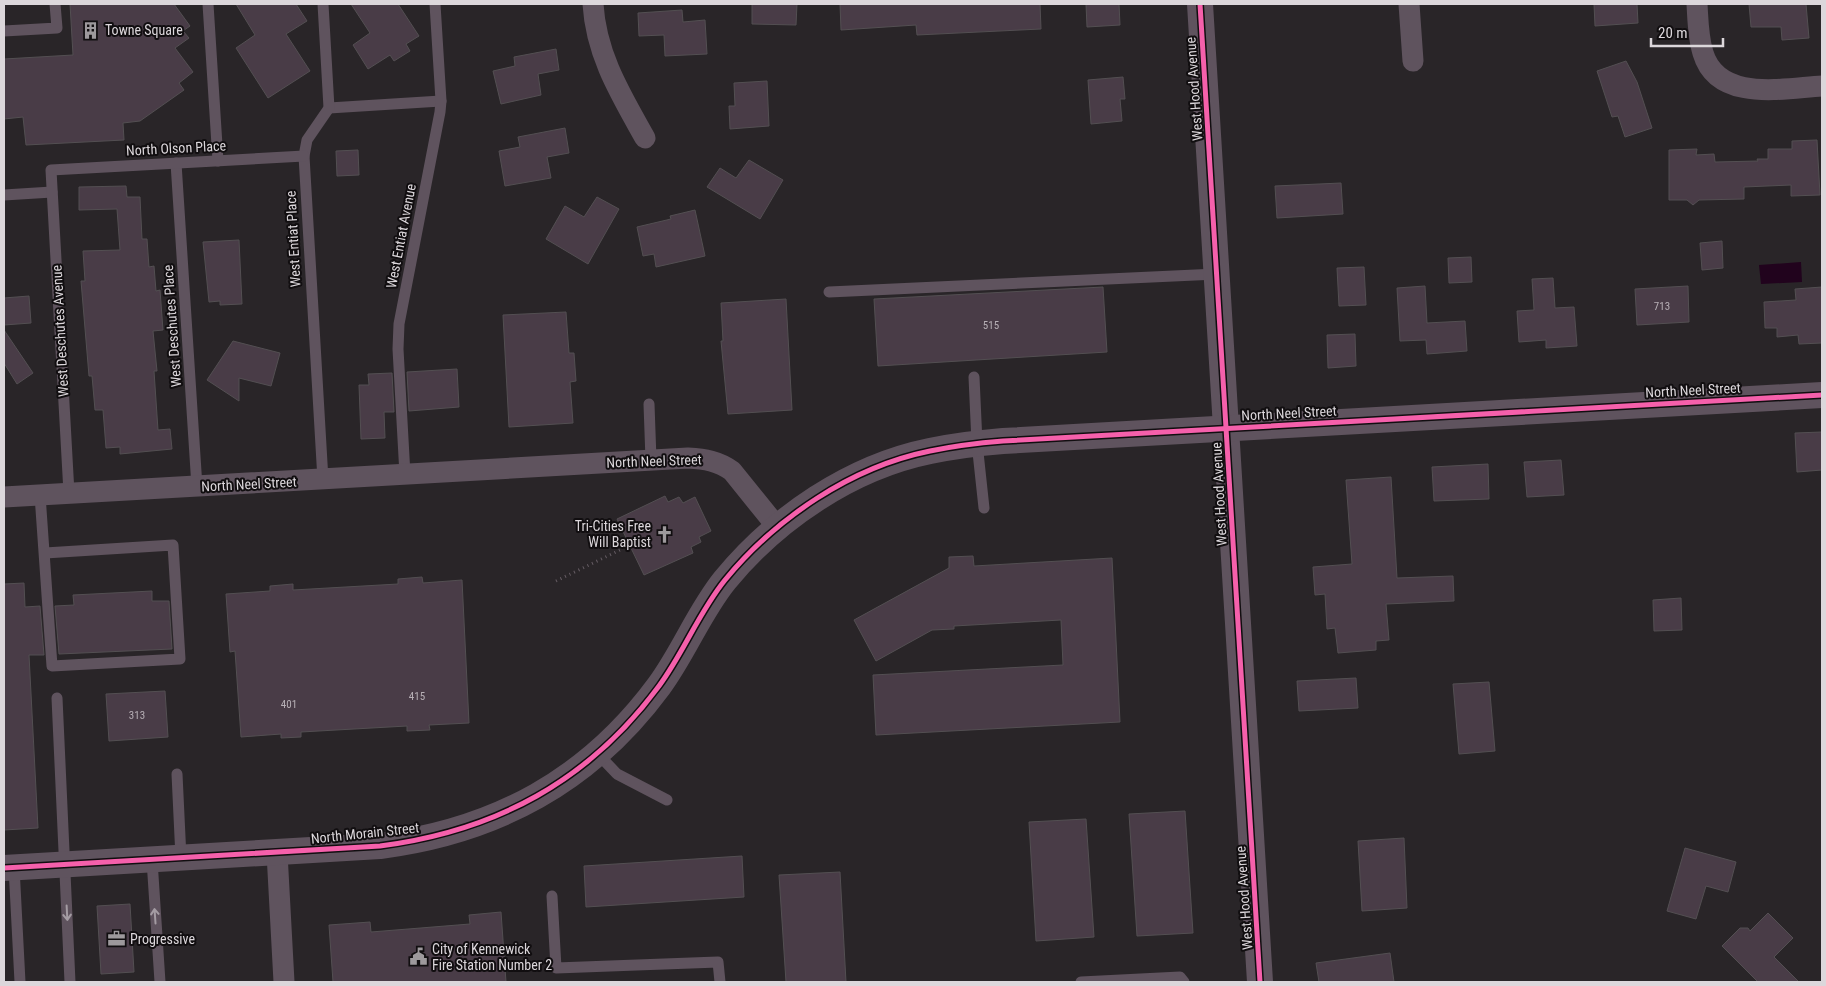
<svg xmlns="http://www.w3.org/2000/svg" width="1826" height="986" viewBox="0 0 1826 986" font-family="'Roboto Condensed',sans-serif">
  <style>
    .water { fill: #21031d }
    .building { fill: #493c47; stroke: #534f52 }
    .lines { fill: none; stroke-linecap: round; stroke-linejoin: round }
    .path { stroke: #665d64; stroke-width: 3; stroke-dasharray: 1 4; stroke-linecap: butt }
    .service { stroke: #5f535e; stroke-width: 11 }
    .minor { stroke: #5f535e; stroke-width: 21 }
    .tertiary { stroke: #5f535e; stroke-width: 26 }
    .cycleway-casing { stroke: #110e10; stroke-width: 8 }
    .cycleway { stroke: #f560ab; stroke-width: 5 }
    .oneway { stroke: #a49ca3 }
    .labels { text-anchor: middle; stroke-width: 4; stroke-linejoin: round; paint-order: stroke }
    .number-label { font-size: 11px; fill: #b7b0b6 }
    .poi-label { font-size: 14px; fill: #dcd7db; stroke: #110e10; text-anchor: start }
    .street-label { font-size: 14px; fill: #dcd7db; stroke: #110e10 }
  </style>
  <rect width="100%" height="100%" fill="#292528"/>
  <path class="water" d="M1801 262 1802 282 1761 284 1759 265Z"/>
  <g class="building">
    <path d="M70 4H174L190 26 183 31 189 38 175 48 193 72 179 83 184 90 140 121 123 123 124 140 26 145 23 117 4 119V59L73 55Z"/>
    <path d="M236 4H296L307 21 286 34 310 71 268 98 236 48 255 35Z"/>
    <path d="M351 4H398L419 36 406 44 410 51 394 61 390 55 368 69 353 45 370 33Z"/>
    <path d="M752 4H797L796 25 752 24Z"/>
    <path d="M840 4H1040L1041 29 917 35 916 25 841 30Z"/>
    <path d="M1086 4H1119L1120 25 1087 27Z"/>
    <path d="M1594 4H1637L1638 23 1595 26Z"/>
    <path d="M1749 4H1806L1809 38 1782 40 1781 27H1751Z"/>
    <path d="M682 10 683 22 705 20 707 54 665 56 664 35 639 36 638 13Z"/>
    <path d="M556 49 559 70 538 74 541 95 501 104 493 71 515 66 514 57Z"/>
    <path d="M1626 61 1637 82 1652 128 1625 137 1618 116 1612 117 1597 71Z"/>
    <path d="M1123 77 1125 99H1120L1122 121 1091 124 1088 80Z"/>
    <path d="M767 81 769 126 730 129 729 106H735L734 83Z"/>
    <path d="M565 128 569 153 547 157 551 178 505 186 499 151 520 147 518 137Z"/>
    <path d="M1817 140 1820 195 1791 196V185L1744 187V199L1699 200 1693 205 1687 200H1669V150L1697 149 1696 155 1714 154 1715 162 1758 161 1757 159H1768V149H1792V141Z"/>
    <path d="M358 150 359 175 337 176 336 151Z"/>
    <path d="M749 160 783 180 760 219 707 187 720 168 736 178Z"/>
    <path d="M1341 183 1343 214 1277 218 1275 186Z"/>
    <path d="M126 186 127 197H140L142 239H147L149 267 154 266 156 291 160 290 163 330 153 331 157 371H154L158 430 170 429 172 449 120 454V447L106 448 103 410H95L92 376H89L81 281H85L83 251 120 250 117 209 79 210V187Z"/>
    <path d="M597 197 619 209 588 264 546 239 565 206 584 217Z"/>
    <path d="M695 210 705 256 656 267 654 254 643 256 637 227 671 219 670 216Z"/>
    <path d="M239 240 242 304 220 305V301L209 302 203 242Z"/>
    <path d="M1722 241 1723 268 1702 270 1700 243Z"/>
    <path d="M1471 257 1472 282 1449 283 1448 258Z"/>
    <path d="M1364 267 1366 305 1339 306 1337 268Z"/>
    <path d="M1553 278 1555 308 1574 307 1577 346 1546 348V340L1519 342 1517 311 1534 310 1532 279Z"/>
    <path d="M1425 286 1427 323 1465 321 1467 351 1427 354 1426 340 1400 341 1397 288Z"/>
    <path d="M1688 286 1689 322 1637 325 1635 289Z"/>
    <path d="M1103 287 1107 352 878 366 874 299Z"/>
    <path d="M1822 287V343L1799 344 1798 335 1777 337V328H1765L1764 302 1796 300 1795 289Z"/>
    <path d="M29 296 31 323 4 325V298Z"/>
    <path d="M786 299 792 410 728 414 721 341H723L721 303Z"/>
    <path d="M566 312 569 353H574L576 381 570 382 573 423 509 427 503 315Z"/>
    <path d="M4 330 33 373 17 384 4 363Z"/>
    <path d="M1355 334 1356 366 1328 368 1327 335Z"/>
    <path d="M233 341 280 353 271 386 239 378V401L207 380Z"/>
    <path d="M457 369 459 407 409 411 407 372Z"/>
    <path d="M392 373 394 412H384L385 438 361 439 359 385H369L368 374Z"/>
    <path d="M1822 432V470L1797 472 1795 433Z"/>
    <path d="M1561 460 1564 495 1527 497 1524 462Z"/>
    <path d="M1488 464 1489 499 1434 501 1432 467Z"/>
    <path d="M1391 477 1397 578 1453 576 1454 601 1386 604 1389 640 1376 641V650L1338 653 1335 628 1327 629 1325 594 1315 595 1313 567 1352 564 1346 480Z"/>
    <path d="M665 496 668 502 679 497 683 503 695 497 711 531 699 537 701 542 691 547 693 553 644 575 617 519Z"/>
    <path d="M973 556 974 566 1112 558 1120 722 876 735 873 675 1063 665 1061 620 954 626V629L932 630 876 661 854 620 949 568V557Z"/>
    <path d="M422 577 423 583 462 580 469 723 429 725 430 730 407 731V726L301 732V737L281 738V734L241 737 235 651 230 652 226 594 270 591V586L293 584V590L398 584V579Z"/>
    <path d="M24 583 25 607 40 606 44 655H29L38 828 4 830V584Z"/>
    <path d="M152 591V601H169L172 649 59 654 55 606 74 605 73 595Z"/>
    <path d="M1681 598 1682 630 1654 631 1653 600Z"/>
    <path d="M1356 678 1358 708 1299 711 1297 681Z"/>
    <path d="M1489 682 1495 751 1459 754 1453 684Z"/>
    <path d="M165 691 168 737 109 741 106 694Z"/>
    <path d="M1185 811 1193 933 1137 936 1129 814Z"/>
    <path d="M1086 819 1094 937 1036 941 1029 822Z"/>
    <path d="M1404 838 1407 908 1362 911 1358 841Z"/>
    <path d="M1685 848 1736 862 1728 892 1706 886 1696 919 1667 911Z"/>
    <path d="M742 856 744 897 586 907 584 866Z"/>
    <path d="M840 872 846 982H786L779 875Z"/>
    <path d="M130 904 134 972 101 974 97 906Z"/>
    <path d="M501 912 506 982H333L329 925 370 922 371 932 470 924 469 915Z"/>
    <path d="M1768 913 1793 938 1774 957 1799 982H1758L1722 946 1740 928H1748L1750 931Z"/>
    <path d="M1390 953 1394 982H1319L1316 963Z"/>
  </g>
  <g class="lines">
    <path class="path" d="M556 581 620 550"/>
    <g class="service">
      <path d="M208 4 218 161"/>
      <path d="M4 31 57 28 55 4"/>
      <path d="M329 108 441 101"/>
      <path d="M176 163 197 487"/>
      <path d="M4 195 52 192"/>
      <path d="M829 292 1217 274"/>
      <path d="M974 377 977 443 984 508"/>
      <path d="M649 404 651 460"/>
      <path d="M405 475 398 349 399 324 440 112 441 101 435 4"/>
      <path d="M323 480 304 156 307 140 329 108 323 4"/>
      <path d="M69 493 51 170 304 156"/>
      <path d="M40 495 52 666 180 659 173 545 45 553"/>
      <path d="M57 698 70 982"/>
      <path d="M597 753 617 774 667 800"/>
      <path d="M177 774 181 858"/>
      <path d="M152 860 160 982"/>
      <path d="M14 867 20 982"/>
      <path d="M552 896 556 968 718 962 720 982"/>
      <path d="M1081 982 1180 977 1184 982"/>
    </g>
    <g class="minor">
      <path d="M593 4C596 55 621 95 645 138"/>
      <path d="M1409 4 1413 61"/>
      <path d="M1697 4C1698 20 1698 37 1703 53 1718 103 1784 88 1822 86"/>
      <path d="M4 497 688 458C705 459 718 461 732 471L778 528"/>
      <path d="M277 853 284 982"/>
    </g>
    <g class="tertiary">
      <path d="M1200 4 1260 982"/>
      <path d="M4 868 380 846C496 831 589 781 659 686 684 652 699 612 725 580 776 518 851 467 930 451 954 446 978 443 1003 441L1822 395"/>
    </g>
    <defs>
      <g id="cycleway">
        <path d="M1200 4 1260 982"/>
        <path d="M4 868 380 846C496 831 589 781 659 686 684 652 699 612 725 580 776 518 851 467 930 451 954 446 978 443 1003 441L1822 395"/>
      </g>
    </defs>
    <use href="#cycleway" class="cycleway-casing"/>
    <use href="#cycleway" class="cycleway"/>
  </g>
  <defs><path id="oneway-shaft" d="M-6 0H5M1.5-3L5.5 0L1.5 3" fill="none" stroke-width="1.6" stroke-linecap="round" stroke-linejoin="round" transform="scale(1.25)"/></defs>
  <g class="oneway">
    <use href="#oneway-shaft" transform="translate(67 913) rotate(87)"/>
    <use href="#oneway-shaft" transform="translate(155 916) rotate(-94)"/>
  </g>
  <defs>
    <symbol id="building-bare" viewBox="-9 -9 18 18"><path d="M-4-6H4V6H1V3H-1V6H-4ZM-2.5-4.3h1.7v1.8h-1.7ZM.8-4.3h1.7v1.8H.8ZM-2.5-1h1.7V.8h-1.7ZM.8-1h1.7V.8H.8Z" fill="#9d999c" stroke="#110e10" stroke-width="2.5" paint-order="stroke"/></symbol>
    <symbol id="church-bare" viewBox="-9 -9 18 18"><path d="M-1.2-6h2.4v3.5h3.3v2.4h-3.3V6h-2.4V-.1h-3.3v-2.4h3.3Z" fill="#9d999c" stroke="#110e10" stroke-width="2.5" paint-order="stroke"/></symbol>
    <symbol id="office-bare" viewBox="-9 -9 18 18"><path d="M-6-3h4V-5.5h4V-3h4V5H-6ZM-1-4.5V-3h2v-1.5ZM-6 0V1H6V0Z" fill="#9d999c" stroke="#110e10" stroke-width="2.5" paint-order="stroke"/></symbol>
    <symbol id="civic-bare" viewBox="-9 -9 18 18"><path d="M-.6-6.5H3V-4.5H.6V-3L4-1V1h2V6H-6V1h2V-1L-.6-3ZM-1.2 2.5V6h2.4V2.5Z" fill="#9d999c" stroke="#110e10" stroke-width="2.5" paint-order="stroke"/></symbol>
  </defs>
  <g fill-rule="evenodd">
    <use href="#building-bare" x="78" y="18" width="25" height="25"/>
    <use href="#church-bare" x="652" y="522" width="25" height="25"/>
    <use href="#office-bare" x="104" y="926" width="25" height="25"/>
    <use href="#civic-bare" x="406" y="944" width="25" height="25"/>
  </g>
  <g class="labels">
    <g class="number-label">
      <text x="1662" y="310">713</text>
      <text x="991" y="329">515</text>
      <text x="417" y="700">415</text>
      <text x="289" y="708">401</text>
      <text x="137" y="719">313</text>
    </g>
    <g class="poi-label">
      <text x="105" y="35">Towne Square</text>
      <text x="651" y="531" text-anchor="end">Tri-Cities Free<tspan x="651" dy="16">Will Baptist</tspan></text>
      <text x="130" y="944">Progressive</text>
      <text x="432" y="954">City of Kennewick<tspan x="432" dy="16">Fire Station Number 2</tspan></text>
    </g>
    <g class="street-label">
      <text transform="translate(1194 89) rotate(-94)" y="5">West Hood Avenue</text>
      <text transform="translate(176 148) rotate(-3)" y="5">North Olson Place</text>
      <text transform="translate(401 236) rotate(-79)" y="5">West Entiat Avenue</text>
      <text transform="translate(293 239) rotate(-93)" y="5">West Entiat Place</text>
      <text transform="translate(172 326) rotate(-94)" y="5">West Deschutes Place</text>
      <text transform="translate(60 331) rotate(-93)" y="5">West Deschutes Avenue</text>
      <text transform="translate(1693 390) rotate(-3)" y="5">North Neel Street</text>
      <text transform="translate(1289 413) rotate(-3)" y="5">North Neel Street</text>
      <text transform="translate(654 461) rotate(-2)" y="5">North Neel Street</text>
      <text transform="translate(249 484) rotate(-3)" y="5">North Neel Street</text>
      <text transform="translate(1219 494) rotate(-93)" y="5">West Hood Avenue</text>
      <text transform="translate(365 833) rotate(-6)" y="5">North Morain Street</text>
      <text transform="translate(1244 898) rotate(-94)" y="5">West Hood Avenue</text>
    </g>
  </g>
  <rect width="1826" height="986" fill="none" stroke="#dcd7db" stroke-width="10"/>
  <path d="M1651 38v8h72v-8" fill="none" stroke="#dcd7db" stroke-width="2.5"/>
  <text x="1658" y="38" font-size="15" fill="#dcd7db" stroke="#110e10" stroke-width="4" paint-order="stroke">20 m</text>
</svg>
